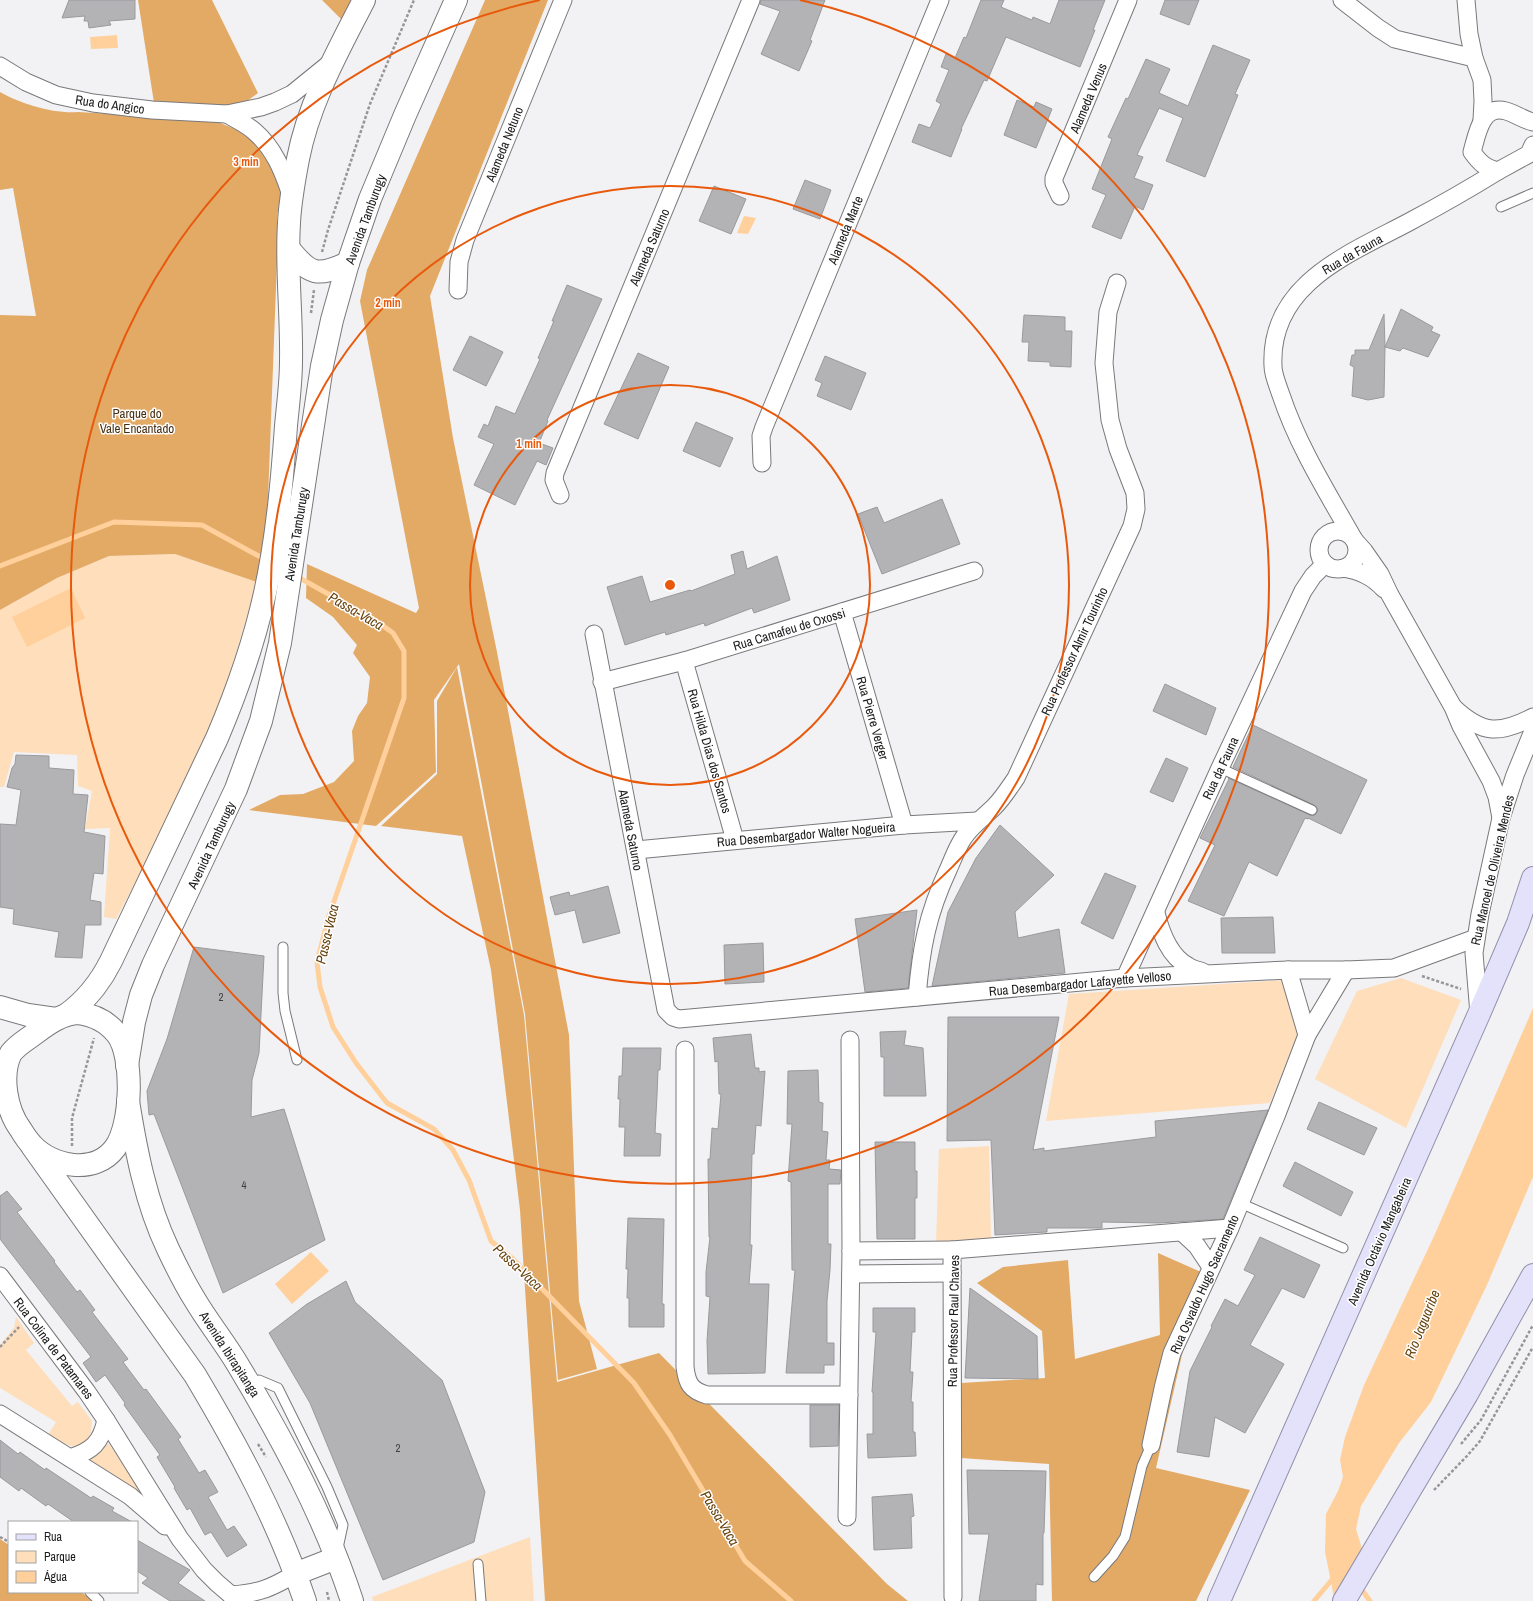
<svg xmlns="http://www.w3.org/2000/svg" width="1533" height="1601" viewBox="0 0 1533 1601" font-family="'Archivo Narrow',sans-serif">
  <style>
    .green { fill: #fedebb }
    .forest { fill: #e3aa66 }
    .water { fill: #ffd09b }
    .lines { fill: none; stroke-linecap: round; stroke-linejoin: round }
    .stream { stroke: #ffd09b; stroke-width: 5 }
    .building { fill: #b3b3b6; stroke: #9a9a9d }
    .service-casing { stroke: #79797c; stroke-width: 11 }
    .minor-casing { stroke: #79797c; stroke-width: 19 }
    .secondary-casing { stroke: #79797c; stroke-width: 24 }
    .primary-casing { stroke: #918faa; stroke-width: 24 }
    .path { stroke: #969698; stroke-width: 2.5; stroke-dasharray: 3 2; stroke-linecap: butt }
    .service { stroke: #fff; stroke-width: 9 }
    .minor { stroke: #fff; stroke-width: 17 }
    .secondary { stroke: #fff; stroke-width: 22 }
    .primary { stroke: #e3e2fa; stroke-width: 22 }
    .ring { fill: none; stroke: #e8590c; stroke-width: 2 }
    .labels { text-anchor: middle; stroke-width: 3; stroke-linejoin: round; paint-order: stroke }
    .number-label { font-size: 11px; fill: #404042 }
    .street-label { font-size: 13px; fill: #1a1a1b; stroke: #fff }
    .park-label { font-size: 13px; fill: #472f12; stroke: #fff }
    .water-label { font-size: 14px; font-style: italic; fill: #67410b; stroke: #fff }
    .centre { fill: #e8590c; stroke: #fff; stroke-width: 2 }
    .ring-label { font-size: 12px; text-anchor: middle; font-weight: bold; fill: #e8590c; stroke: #fff; stroke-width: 3; stroke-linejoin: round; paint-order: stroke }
  </style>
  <rect width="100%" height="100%" fill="#f2f2f5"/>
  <g class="green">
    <path d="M175 554 257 582 219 711 173 811 116 919 104 917 110 828 85 829 92 791 78 786 77 755 14 752 4 787H0V610L57 578 109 556Z"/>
    <path d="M1401 978 1461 1000 1406 1128 1315 1079 1357 991Z"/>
    <path d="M1285 980 1300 1029 1270 1103 1046 1121 1069 994Z"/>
    <path d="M989 1146 991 1240 936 1244 939 1149Z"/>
    <path d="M16 1317 34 1343 26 1350 72 1406 78 1402 92 1421 90 1438 77 1448 60 1442 48 1435 56 1422 0 1388V1345L14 1328Z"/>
    <path d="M108 1443 150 1500 147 1502 89 1460 100 1452Z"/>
    <path d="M530 1537 534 1601H373L372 1597Z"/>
  </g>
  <g class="forest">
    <path d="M138 0H212L258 93 243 104 216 108 154 103Z"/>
    <path d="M322 0H370L355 33Z"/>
    <path d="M485 0H548L430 296 453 438 497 652 569 1035 579 1301 597 1369 558 1380 525 1014 459 664 434 700 436 772 376 826 249 810 280 795 303 794 334 782 354 761 352 731 358 716 367 703 370 677 353 653 357 645 333 617 306 598 307 564 416 613 419 608 360 301 367 270Z"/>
    <path d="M0 92C21 104 54 114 78 112L213 120 245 133 263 149 275 167 281 191 277 217V261L267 526 257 582 175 554 109 556 57 578 0 610V315L36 316 13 188 0 190Z"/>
    <path d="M457 667 524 1015 557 1382 659 1353 887 1584 908 1601H545L520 1210 491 970 462 836 381 826 437 774V701Z"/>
    <path d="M1158 1253 1201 1272 1156 1468 1250 1490 1196 1601H1052L1049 1464 961 1458V1383L1045 1378 1042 1331 977 1283 1003 1267 1068 1260 1075 1359 1160 1335Z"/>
    <path d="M0 1539 9 1545V1592H81L94 1601H0Z"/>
  </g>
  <g class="water">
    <path d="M117 35 118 48 91 49 90 37Z"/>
    <path d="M744 216 756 218 748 234 737 233Z"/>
    <path d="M71 588 85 618 27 647 12 617Z"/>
    <path d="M1533 1008V1177L1487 1285 1431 1402 1399 1443 1361 1506 1356 1529 1363 1552 1334 1597 1325 1552 1326 1514 1338 1491 1343 1477 1340 1460 1345 1437 1364 1385 1435 1234Z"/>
    <path d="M311 1252 329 1271 292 1304 275 1284Z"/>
  </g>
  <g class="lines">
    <g class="stream">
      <path d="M0 566 114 522 202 525 266 560"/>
      <path d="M296 576 375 620 393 633 404 651V698L329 916 317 962 320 987 333 1027 356 1063 387 1103 434 1129 453 1150 469 1180 491 1241 513 1259 634 1383 670 1435 745 1561 791 1601"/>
      <path d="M1359 1586 1370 1601"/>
      <path d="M1314 1601 1335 1576"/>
    </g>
  </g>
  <g class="building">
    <path d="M69 0H135V19L109 21 111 25 89 28 88 21H84L85 16 62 18Z"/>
    <path d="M761 0H825L810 40 812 41 799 71 761 54 780 11 760 4Z"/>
    <path d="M981 0H1004L1001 7 1032 20 1033 17 1050 24 1059 0H1105L1093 30H1095L1080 67 1006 37 987 81 984 80 961 129H962L951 157 912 142 919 124 930 128 941 104 936 101 949 70 941 67 946 54 955 58 964 37 966 38Z"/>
    <path d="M1165 0H1199L1189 25 1160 14Z"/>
    <path d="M1213 45 1250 60 1235 94 1238 95 1205 177 1166 161 1183 118 1159 108 1137 155 1143 157 1134 178 1153 185 1143 210 1135 206 1121 239 1092 227 1106 195 1092 189 1112 139 1108 137 1126 98 1128 99 1146 59 1170 69 1159 93 1188 106Z"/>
    <path d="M1017 100 1034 107 1036 102 1052 109 1036 148 1004 135Z"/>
    <path d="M805 180 831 190 820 219 793 209Z"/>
    <path d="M714 186 746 199 731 234 699 221Z"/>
    <path d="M567 285 602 299 547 420 548 421 539 443 553 448 546 465 537 461 515 505 474 485 494 444 478 437 484 424 488 426 496 406 515 414 540 359 538 358 554 321H552Z"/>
    <path d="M1401 309 1433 327 1431 331 1440 335 1428 357 1403 348 1400 351 1385 347 1384 397 1368 400 1352 396 1354 367 1350 365 1352 355H1355V350H1369L1384 314 1385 347Z"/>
    <path d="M1024 315 1065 317V331H1072L1071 367 1050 366V362L1028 361 1029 342H1022Z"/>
    <path d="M470 336 503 352 486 386 453 370Z"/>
    <path d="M638 353 669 367 638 439 604 424Z"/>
    <path d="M825 356 866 373 851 410 817 396 822 383 815 380Z"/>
    <path d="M696 422 733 438 720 467 683 451Z"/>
    <path d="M942 499 960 544 882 574 858 514 877 507 884 523Z"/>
    <path d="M743 551 747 569 777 556 790 600 754 613 752 608 705 626 704 623 666 635 665 632 625 645 607 587 642 576 650 602 690 590 691 591 735 574 731 555Z"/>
    <path d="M1165 684 1216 708 1206 735 1153 711Z"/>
    <path d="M1253 725 1367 780 1341 834 1308 818V819L1305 818 1277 876 1249 862 1224 916 1188 901 1215 845 1200 838 1229 779 1228 778 1310 815H1315L1318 810 1314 805 1233 767Z"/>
    <path d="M16 755 49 756V768L74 770 73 794 88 795 84 832 105 836 103 874 94 873 90 900 101 902V925H85L82 958 55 957 59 932 13 924 14 909 0 907V824L16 825 21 790 7 787 12 768 15 764Z"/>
    <path d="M1166 758 1188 768 1173 802 1150 792Z"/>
    <path d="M1000 825 1054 875 1015 912 1018 938 1059 929 1065 973 932 986 948 912 976 858Z"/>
    <path d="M1105 873 1136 886 1113 939 1081 923Z"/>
    <path d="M608 886 620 933 583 943 575 910 555 915 550 897 569 892 570 896Z"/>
    <path d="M917 910 908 988 865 992 855 919Z"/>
    <path d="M1273 917 1275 953H1222L1221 918Z"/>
    <path d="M763 943 764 982 725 984 724 945Z"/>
    <path d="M194 947 264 956 259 1053 252 1080 251 1117 284 1109 325 1240 223 1293 154 1114 149 1115 147 1091 167 1039Z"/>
    <path d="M948 1017H1059L1033 1150 1044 1148V1151L1156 1137 1155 1121 1268 1110 1223 1219 1159 1223 1102 1222V1228H1047V1232L995 1235 991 1140 947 1141Z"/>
    <path d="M906 1031 904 1045 923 1048 926 1096H884V1057H881L880 1032Z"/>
    <path d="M751 1034 755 1068H759V1072L765 1071 761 1126 756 1125 754 1154H752L750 1245H752L749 1284H769L765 1373 708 1374 707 1341 710 1297 706 1296V1272L710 1237H709L708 1159H710L712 1128 718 1129 721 1094H719L718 1061 715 1062 713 1038Z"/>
    <path d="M623 1048H661L660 1070H658L657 1095 655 1133 661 1134 660 1156H624L625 1127H619L620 1099H618L619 1076H622Z"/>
    <path d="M818 1070 819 1102 823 1103 822 1131 828 1132 826 1160H830L829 1169 841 1170 840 1184H828V1244H831L830 1270 827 1301V1343H834V1365H824V1373H786L795 1270H792L791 1182 788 1181 792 1124H787L788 1071Z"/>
    <path d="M1319 1102 1377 1128 1364 1155 1307 1129Z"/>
    <path d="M875 1142H915V1171H917V1198H915V1239H877Z"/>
    <path d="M1295 1162 1353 1192 1341 1216 1283 1186Z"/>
    <path d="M7 1191 22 1209 17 1212 55 1261 54 1262 77 1292 80 1290 95 1310 92 1312 128 1359 123 1362 144 1390 146 1389 181 1437 178 1439 199 1473 205 1470 218 1492 208 1497 227 1530 234 1526 247 1545 227 1557 211 1532 205 1535 190 1508 187 1510 174 1488 175 1487 157 1457 160 1455 124 1405 125 1403 105 1375 96 1382 83 1363 91 1357 0 1239V1196Z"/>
    <path d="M628 1218 664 1219 662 1304H664V1327H629V1298H627L628 1269H626Z"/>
    <path d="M1260 1237 1320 1265 1304 1298 1282 1288 1250 1345 1284 1364 1245 1433 1215 1417 1209 1457 1177 1452 1190 1371 1212 1327 1211 1326 1225 1299 1238 1306 1255 1275 1244 1270Z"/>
    <path d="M346 1281 355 1302 442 1380 485 1492 474 1542 383 1580 310 1403 269 1333 307 1304Z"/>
    <path d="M970 1288 1037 1336 1038 1379 965 1378Z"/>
    <path d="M873 1308H915V1332H912L910 1372H913L911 1402H913V1432H915L916 1456 868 1458 867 1434H873V1392H872L876 1332H873Z"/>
    <path d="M810 1405H839L838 1446 810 1447Z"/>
    <path d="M0 1440 18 1454 20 1452 45 1470 46 1468 91 1498 93 1496 114 1508 112 1511 132 1522H74L48 1504 46 1506 21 1488 19 1491 0 1477Z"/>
    <path d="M967 1470 1046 1471 1044 1533 1043 1534V1585L1036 1584V1601H979L989 1534H969Z"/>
    <path d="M912 1494 914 1516 911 1517 912 1548 874 1550 872 1497Z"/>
    <path d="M137 1540 190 1570 178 1583 205 1601H170L142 1583 148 1578 137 1571Z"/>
  </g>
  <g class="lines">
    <defs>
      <g id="service">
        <path d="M1501 207 1533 193"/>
        <path d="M1220 768 1312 810"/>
        <path d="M283 947V993L285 1011 297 1060"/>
        <path d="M1240 1203 1343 1248"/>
        <path d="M250 1385 259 1380 278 1388 327 1487 343 1525 338 1548"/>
        <path d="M478 1564 481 1601"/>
        <path d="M1094 1577 1113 1556 1125 1537 1142 1466 1151 1445"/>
        <path d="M90 1592 99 1601"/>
      </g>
      <g id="minor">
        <path d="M1342 0 1378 28 1395 39 1474 58"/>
        <path d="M1466 0 1469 34 1474 58 1482 80 1483 101 1482 120"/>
        <path d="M0 66 26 82 56 95 93 103 152 110 227 114 261 107 275 102 292 94 329 64"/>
        <path d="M227 114C235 119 246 124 254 131 274 148 283 171 291 195"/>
        <path d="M1533 122C1524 120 1516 114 1506 111 1481 104 1477 135 1472 152 1480 163 1485 168 1498 171L1529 154 1533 145"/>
        <path d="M1060 196 1054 183V178L1128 0"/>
        <path d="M458 290 459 262 465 240 563 0"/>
        <path d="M762 463 761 436 764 427 940 0"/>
        <path d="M560 495 554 480 555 473 751 0"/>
        <circle cx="1338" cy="550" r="19"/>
        <path d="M1353 538C1327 492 1298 446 1281 395 1278 386 1273 375 1273 366 1269 284 1349 254 1409 222 1439 206 1469 189 1498 171"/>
        <path d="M1355 541 1364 551 1380 574 1390 595 1453 707 1461 726 1491 781 1497 797 1501 818"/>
        <path d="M1343 568C1360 571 1372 576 1384 589"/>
        <path d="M842 612 904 825"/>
        <path d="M594 634 666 1010 673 1017 679 1019 1125 978 1288 970H1346L1394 968 1476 938"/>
        <path d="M684 661 735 840"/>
        <path d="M602 682 684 661 974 571"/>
        <path d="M1454 708C1483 735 1500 734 1533 717"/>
        <path d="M636 850 904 825 977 821"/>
        <path d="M1156 913C1161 933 1169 956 1188 966 1192 969 1198 970 1203 972"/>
        <path d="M1288 970 1307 1035"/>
        <path d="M1125 978 1220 768 1303 591 1313 576 1325 564"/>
        <path d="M917 997C921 949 927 915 948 870 953 859 957 847 964 837 972 825 984 817 994 807 1003 798 1009 788 1016 778L1132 526 1136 509 1135 493 1118 449 1110 420 1104 363 1108 312 1117 283"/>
        <path d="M1479 1014 1474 953 1480 914 1501 818 1515 775 1533 731"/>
        <path d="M685 1050V1367C687 1383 690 1390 707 1395H849"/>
        <path d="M1182 1232 1197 1246 1211 1267"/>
        <path d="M851 1251 952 1250"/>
        <path d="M851 1274 952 1273"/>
        <path d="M0 1276 87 1392 106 1420 180 1539 204 1570 217 1583 231 1595 245 1601"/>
        <path d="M0 1414 130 1496 165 1526"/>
        <path d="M1151 1445 1164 1384 1172 1353 1230 1228 1276 1116 1307 1035 1346 970"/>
        <path d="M70 1458C92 1451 101 1443 106 1420"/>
        <path d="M847 1517 851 1251 850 1040"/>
        <path d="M231 1595C260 1593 271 1588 295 1574"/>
        <path d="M953 1597 952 1250 1230 1228"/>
      </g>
      <g id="secondary">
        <path d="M289 249C310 275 317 277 348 263"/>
        <path d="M0 1007 28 1015 56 1019"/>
        <path d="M78 1013C93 1015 107 1021 117 1034 134 1056 132 1125 115 1148 95 1175 52 1167 32 1145 27 1140 24 1135 21 1130 6 1110 0 1075 11 1053 18 1044 28 1039 37 1032 49 1023 62 1014 78 1013Z"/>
        <path d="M66 1015C87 1000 100 983 111 961L217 738C237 691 254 643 265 593 277 539 282 482 286 426 288 404 291 383 291 361 292 315 286 269 289 223 290 201 294 180 298 159 309 102 338 51 364 0"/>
        <path d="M127 1065 134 1022 141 995 153 965 236 789 261 721 280 643 322 366 332 320 348 263 370 199 405 115 456 0"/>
        <path d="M128 1101C136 1151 146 1203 168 1249 176 1266 185 1284 195 1300 208 1322 225 1343 238 1365 283 1440 325 1518 352 1601"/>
        <path d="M32 1146 195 1375C238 1447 278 1521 305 1601"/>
        <path d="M295 1574 336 1558"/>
      </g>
      <g id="primary">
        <path d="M1219 1601 1479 1014 1518 923 1533 878"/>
        <path d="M1344 1601 1467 1394 1533 1275"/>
      </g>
    </defs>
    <use href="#service" class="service-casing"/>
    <use href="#minor" class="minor-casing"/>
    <use href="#secondary" class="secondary-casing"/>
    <use href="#primary" class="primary-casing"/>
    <g class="path">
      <path d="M322 252 328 230 370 104 414 0"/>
      <path d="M311 313 314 290"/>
      <path d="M1422 976 1461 989"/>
      <path d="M72 1146V1118L94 1038"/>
      <path d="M0 1347 19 1327"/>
      <path d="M258 1444 266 1457"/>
      <path d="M1461 1444 1481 1420 1533 1325"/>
      <path d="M1434 1490 1467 1456 1480 1441 1533 1347"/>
      <path d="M0 1537 9 1542"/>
      <path d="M327 1592 329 1601"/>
    </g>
    <use href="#service" class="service"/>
    <use href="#minor" class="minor"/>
    <use href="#secondary" class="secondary"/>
    <use href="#primary" class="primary"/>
  </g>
  <g class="ring">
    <circle cx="670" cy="585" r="200"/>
    <circle cx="670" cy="585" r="399"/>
    <path d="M800 0A599 599 0 1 1 540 0"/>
  </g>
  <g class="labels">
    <g class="number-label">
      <text x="221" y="1001">2</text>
      <text x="244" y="1189">4</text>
      <text x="398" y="1452">2</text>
    </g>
    <g class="street-label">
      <text transform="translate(1088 98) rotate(-67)" y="5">Alameda Venus</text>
      <text transform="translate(110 104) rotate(8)" y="5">Rua do Angico</text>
      <text transform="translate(504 144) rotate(-68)" y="5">Alameda Netuno</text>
      <text transform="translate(365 219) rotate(-70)" y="5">Avenida Tamburugy</text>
      <text transform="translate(845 230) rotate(-68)" y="5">Alameda Marte</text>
      <text transform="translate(649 247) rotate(-67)" y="5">Alameda Saturno</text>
      <text transform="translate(1352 254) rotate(-30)" y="5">Rua da Fauna</text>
      <text transform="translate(296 534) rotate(-81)" y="5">Avenida Tamburugy</text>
      <text transform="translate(789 629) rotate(-17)" y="5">Rua Camafeu de Oxossi</text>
      <text transform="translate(1074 651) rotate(-65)" y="5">Rua Professor Almir Tourinho</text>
      <text transform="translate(873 718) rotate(74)" y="5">Rua Pierre Verger</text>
      <text transform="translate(710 751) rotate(74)" y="5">Rua Hilda Dias dos Santos</text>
      <text transform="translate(1220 768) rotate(-65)" y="5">Rua da Fauna</text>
      <text transform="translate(631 830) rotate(79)" y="5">Alameda Saturno</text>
      <text transform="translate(806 834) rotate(-5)" y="5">Rua Desembargador Walter Nogueira</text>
      <text transform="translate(211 845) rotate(-65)" y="5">Avenida Tamburugy</text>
      <text transform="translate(1492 870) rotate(-77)" y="5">Rua Manoel de Oliveira Mendes</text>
      <text transform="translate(1080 983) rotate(-5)" y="5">Rua Desembargador Lafayette Velloso</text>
      <text transform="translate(1379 1241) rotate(-66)" y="5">Avenida Octávio Mangabeira</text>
      <text transform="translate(1204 1284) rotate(-66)" y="5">Rua Osvaldo Hugo Sacramento</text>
      <text transform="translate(953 1321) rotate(-89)" y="5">Rua Professor Raul Chaves</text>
      <text transform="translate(54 1348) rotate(53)" y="5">Rua Colina de Patamares</text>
      <text transform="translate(230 1354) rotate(57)" y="5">Avenida Ibirapitanga</text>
    </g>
    <g class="park-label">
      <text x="137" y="418">Parque do<tspan x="137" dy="15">Vale Encantado</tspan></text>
    </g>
    <g class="water-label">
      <text transform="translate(356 611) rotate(30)" y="5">Passa-Vaca</text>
      <text transform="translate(327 934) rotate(-77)" y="5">Passa-Vaca</text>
      <text transform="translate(518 1267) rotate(43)" y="5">Passa-Vaca</text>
      <text transform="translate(1422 1324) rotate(-68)" y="5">Rio Jaguaribe</text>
      <text transform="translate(720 1518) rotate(59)" y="5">Passa-Vaca</text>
    </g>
  </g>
  <circle cx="670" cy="585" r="6" class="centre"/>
  <g class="ring-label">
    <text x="246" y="166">3 min</text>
    <text x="388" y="307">2 min</text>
    <text x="529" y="448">1 min</text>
  </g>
  <rect x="8" y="1521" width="130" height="72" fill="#ffffff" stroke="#a3a3a4"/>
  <rect x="16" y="1534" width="20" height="6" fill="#e3e2fa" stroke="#a3a3a4"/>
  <text x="44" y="1541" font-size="12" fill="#1a1a1b">Rua</text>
  <rect x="16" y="1551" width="20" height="12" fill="#fedebb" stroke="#a3a3a4"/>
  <text x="44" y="1561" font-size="12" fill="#1a1a1b">Parque</text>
  <rect x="16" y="1571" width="20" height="12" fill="#ffd09b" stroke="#a3a3a4"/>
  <text x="44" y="1581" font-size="12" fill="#1a1a1b">Água</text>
</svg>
